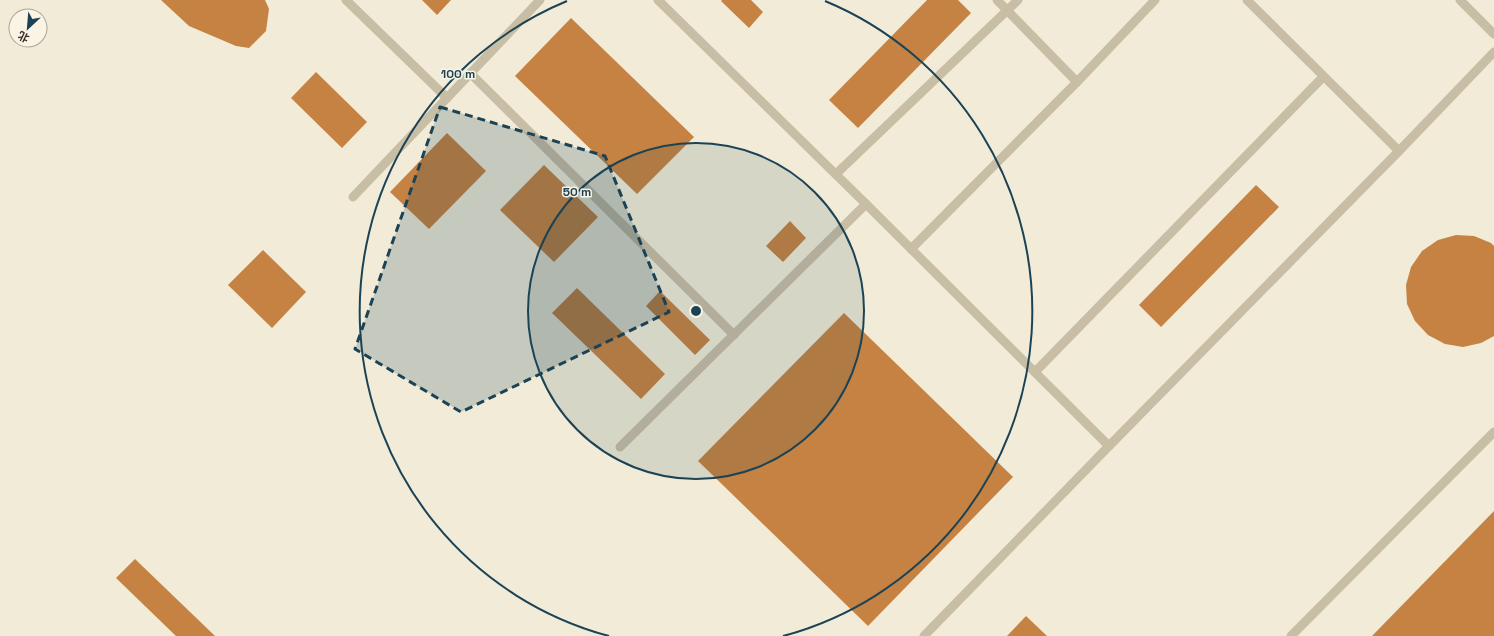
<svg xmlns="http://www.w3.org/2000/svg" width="1494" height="636" viewBox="0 0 1494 636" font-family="'Space Grotesk','Noto Sans SC',sans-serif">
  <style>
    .building { fill: #c58242 }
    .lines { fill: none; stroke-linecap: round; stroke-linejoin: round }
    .service { stroke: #c8bea5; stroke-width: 9 }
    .marked { fill: #1c4355; fill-opacity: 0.2; stroke: #1c4355; stroke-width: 3; stroke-dasharray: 8 5; stroke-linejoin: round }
    .ring { fill: none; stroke: #1c4355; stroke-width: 2 }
    .centre { fill: #1c4355; stroke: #f9f4e4; stroke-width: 2 }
    .ring-label { font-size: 12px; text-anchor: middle; font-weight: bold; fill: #1c4355; stroke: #f9f4e4; stroke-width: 3; stroke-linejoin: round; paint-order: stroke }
  </style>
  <rect width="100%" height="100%" fill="#f1ebd8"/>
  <g class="building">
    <path d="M161 0H265L269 9 266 31 249 48 236 46 189 26Z"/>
    <path d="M422 0H451L437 15Z"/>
    <path d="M722 0H751L763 12 749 28 721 1Z"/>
    <path d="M927 0H958L971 13 858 128 829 100Z"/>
    <path d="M571 18 694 137 637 194 515 76Z"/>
    <path d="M316 72 367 122 342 148 291 98Z"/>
    <path d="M447 133 486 171 429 229 390 192Z"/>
    <path d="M544 165 598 217 554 262 500 210Z"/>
    <path d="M1256 185 1279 207 1161 327 1139 305Z"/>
    <path d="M790 221 806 238 783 262 766 246Z"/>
    <path d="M1456 235 1474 236 1491 243 1494 246V336L1481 343 1463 347 1445 344 1428 335 1415 321 1407 304 1406 285 1411 267 1422 251 1438 240Z"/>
    <path d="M263 250 306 292 272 328 228 285Z"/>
    <path d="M577 288 665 374 641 399 552 313Z"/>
    <path d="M660 291 710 340 695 355 646 306Z"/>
    <path d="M844 313 1013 477 868 626 698 461Z"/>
    <path d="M1494 511V636H1372Z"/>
    <path d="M135 559 215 636H176L116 578Z"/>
    <path d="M1026 616 1047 636H1007Z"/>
  </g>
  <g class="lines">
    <g class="service">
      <path d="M346 0 447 98"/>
      <path d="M658 0 866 204 1109 446"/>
      <path d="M997 0 1077 82"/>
      <path d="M1247 0 1399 151"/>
      <path d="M1460 0 1494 34"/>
      <path d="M470 73 734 335"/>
      <path d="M836 174 1018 0"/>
      <path d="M353 197 540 0"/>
      <path d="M911 249 1077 82 1155 0"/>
      <path d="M1035 372 1323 77"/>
      <path d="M620 447 866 204"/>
      <path d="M924 636 1109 446 1399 151 1494 52"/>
      <path d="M1291 636 1494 432"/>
    </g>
  </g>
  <path class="marked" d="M440 107 605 156 669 312 461 412 355 349Z"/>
  <circle cx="696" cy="311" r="168" fill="#1c4355" fill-opacity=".12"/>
  <g class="ring">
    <circle cx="696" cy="311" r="168"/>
    <path d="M609 636A336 336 0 0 1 567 1M825 1A336 336 0 0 1 783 636"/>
  </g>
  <circle cx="696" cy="311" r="6" class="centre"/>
  <g class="ring-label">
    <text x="458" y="78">100 m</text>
    <text x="577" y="196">50 m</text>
  </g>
  <g transform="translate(28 28) rotate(206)"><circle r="19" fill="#f9f4e4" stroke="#aaa598"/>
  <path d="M0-3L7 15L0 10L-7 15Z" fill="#1c4355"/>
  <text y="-6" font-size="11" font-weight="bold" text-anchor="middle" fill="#342e26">北</text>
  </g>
</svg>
